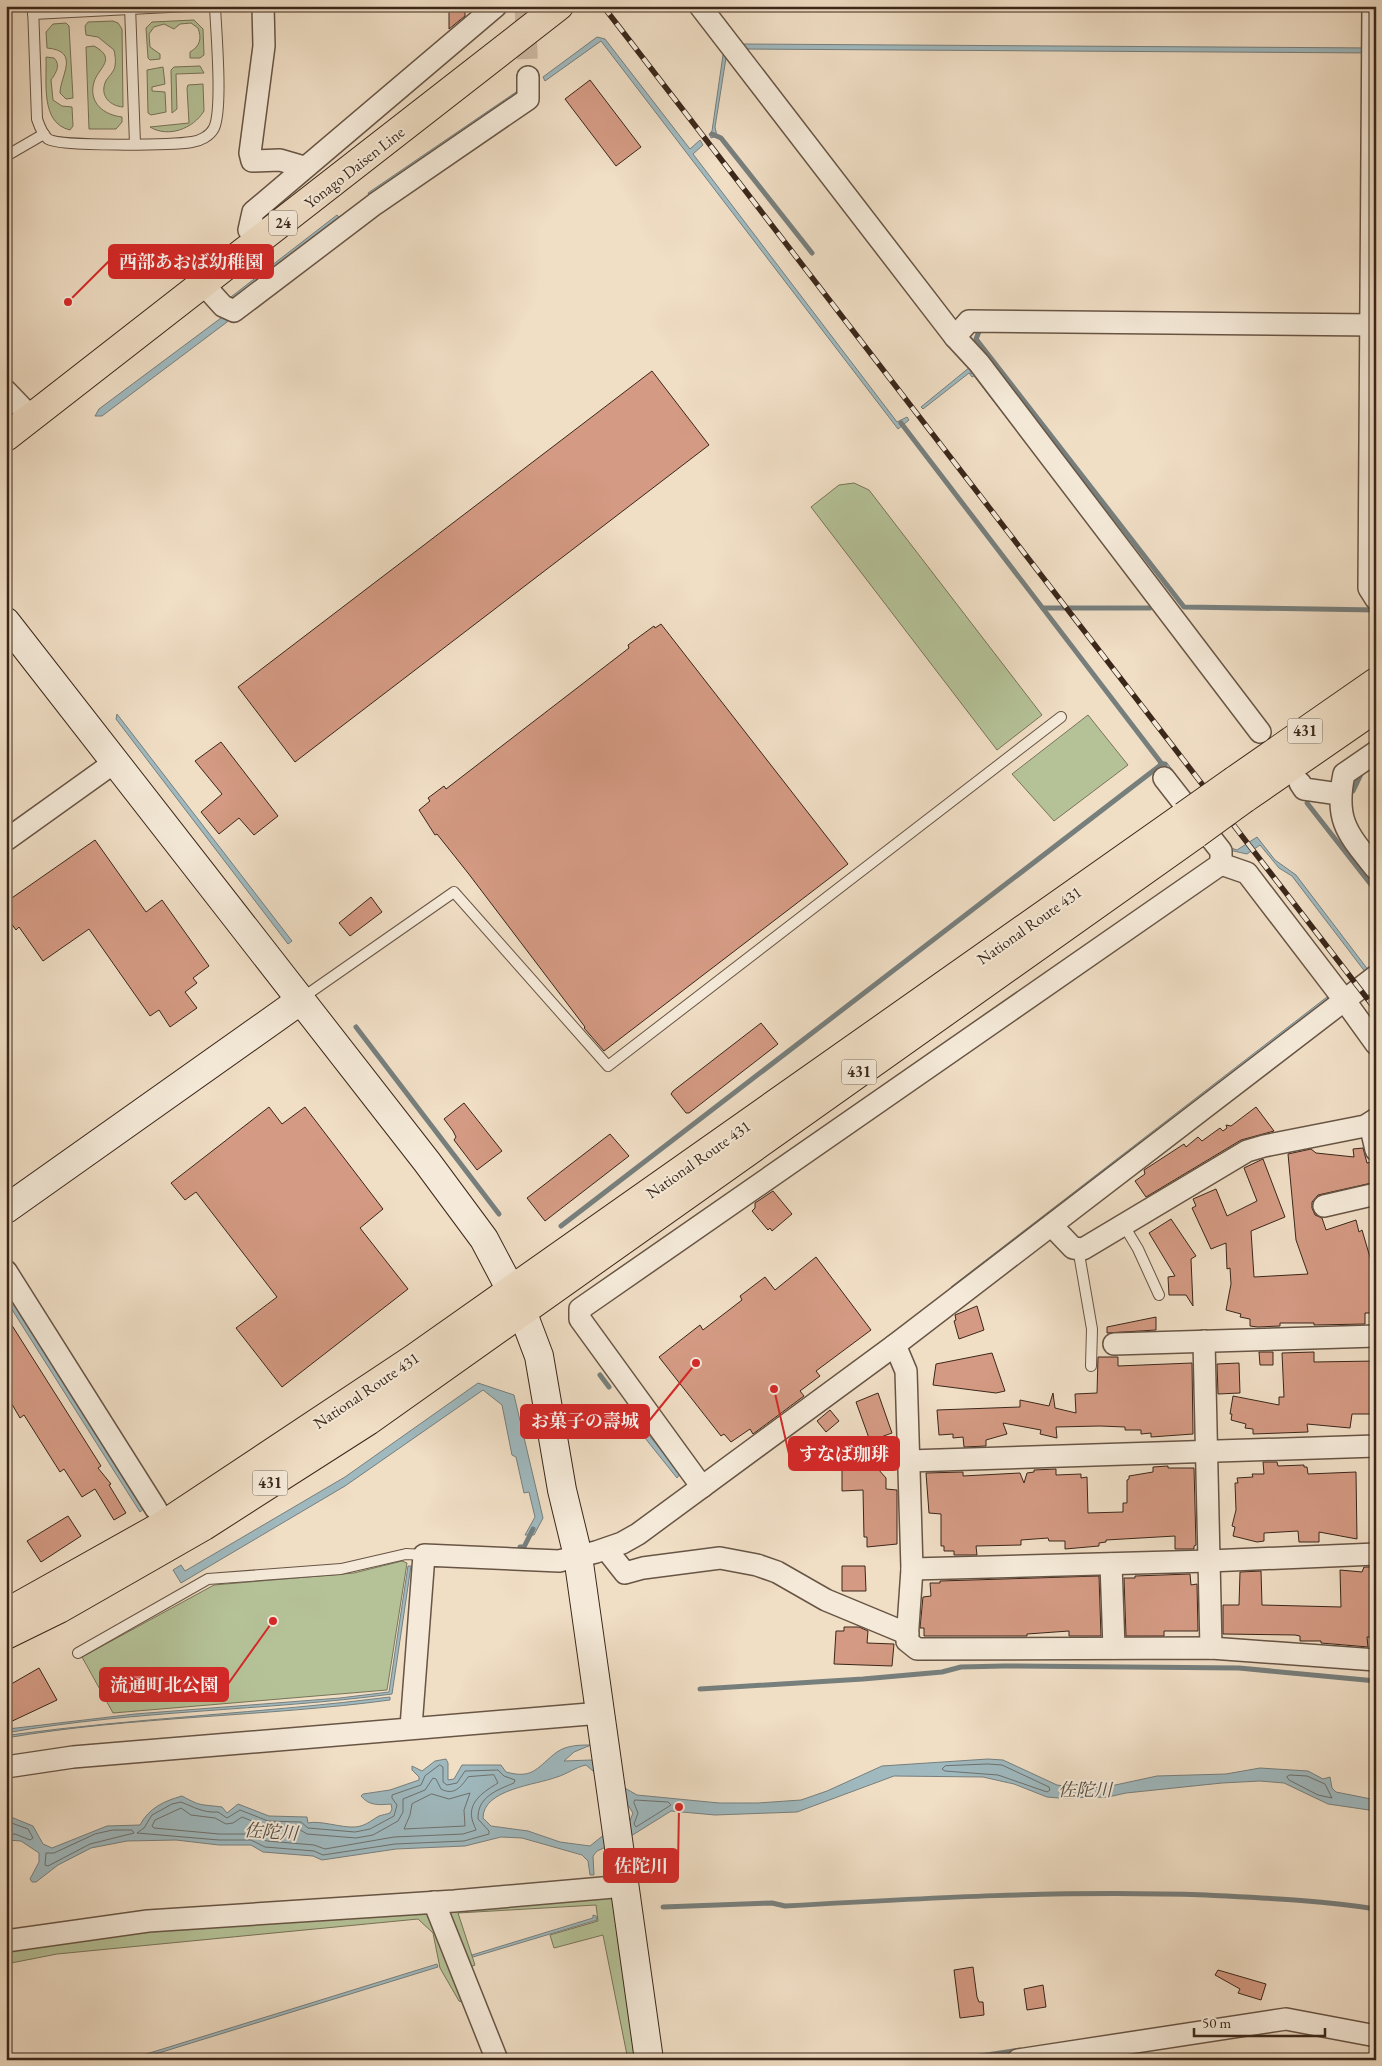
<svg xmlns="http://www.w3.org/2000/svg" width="1382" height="2066" viewBox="0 0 1382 2066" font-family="'EB Garamond','Noto Serif JP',serif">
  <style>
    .green { fill: #b5c298; stroke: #787459 }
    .water { fill: #9fb9bf; stroke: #777f7d; fill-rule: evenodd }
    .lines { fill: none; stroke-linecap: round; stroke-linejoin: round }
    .shore { stroke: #6d706c; stroke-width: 1 }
    .stream { stroke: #777f7d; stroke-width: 5 }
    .building { fill: #d49a83; stroke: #3b271a }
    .street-tunnel { stroke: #ccb9a3; stroke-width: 21; stroke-dasharray: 21 11; stroke-linecap: butt }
    .lane-casing { stroke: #685545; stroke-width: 12 }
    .street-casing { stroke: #685545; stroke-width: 24 }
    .secondary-casing { stroke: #3b271a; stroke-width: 30 }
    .primary-casing { stroke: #3b271a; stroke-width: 30 }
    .highway-casing { stroke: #3b271a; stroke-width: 30 }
    .lane { stroke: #f5ead9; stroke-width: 10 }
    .street { stroke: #f5ead9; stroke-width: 21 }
    .secondary { stroke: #f5ead9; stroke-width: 28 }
    .primary { stroke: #f0dec5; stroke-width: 28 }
    .highway { stroke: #f0dec5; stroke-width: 28 }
    .rail-casing { stroke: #3b271a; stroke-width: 5.5 }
    .rail { stroke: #f5ead9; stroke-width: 4; stroke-dasharray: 11; stroke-linecap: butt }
    .highway-bridge-casing { stroke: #3b271a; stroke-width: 30; stroke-linecap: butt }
    .highway-bridge { stroke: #f0dec5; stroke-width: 28 }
    .labels { text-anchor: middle; stroke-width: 4; stroke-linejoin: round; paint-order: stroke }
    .shield { fill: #f5ead9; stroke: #736253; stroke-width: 1 }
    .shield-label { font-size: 15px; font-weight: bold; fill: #3b271a }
    .street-label { font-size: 16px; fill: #3b271a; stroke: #f5ead9 }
    .water-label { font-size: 18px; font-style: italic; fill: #544c43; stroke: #f5ead9 }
    .leader { fill: none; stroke: #d62828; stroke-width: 2 }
    .callout-dot { fill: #d62828; stroke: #f5ead9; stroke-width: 2 }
    .callout { fill: #d62828; stroke: #d62828; stroke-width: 2 }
    .callout-label { font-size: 18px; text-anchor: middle; font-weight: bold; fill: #fff }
  </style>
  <rect width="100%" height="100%" fill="#f0dec5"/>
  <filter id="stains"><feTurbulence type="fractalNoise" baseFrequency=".004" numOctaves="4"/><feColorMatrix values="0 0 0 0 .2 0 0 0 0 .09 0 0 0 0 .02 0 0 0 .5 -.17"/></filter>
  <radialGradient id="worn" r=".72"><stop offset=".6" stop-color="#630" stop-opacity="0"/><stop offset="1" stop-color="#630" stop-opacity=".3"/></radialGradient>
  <g class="green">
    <path d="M194 20 203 29 204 55 200 58H190V52C200 46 202 39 198 28L191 23 180 24 174 29 164 24 154 27 149 34 150 47 160 54V59L150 60 148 58 146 28 152 22Z"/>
    <path d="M113 21 118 23 122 29 123 107C111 106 100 97 105 83 107 77 114 73 115 66 116 60 115 55 114 50L98 37 86 35 85 26 88 22Z"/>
    <path d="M66 23 69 26 73 98 66 99 60 93C60 76 81 51 47 48L46 32 53 24Z"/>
    <path d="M94 46C118 59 98 68 94 82 88 103 104 115 122 117V122L116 129H89L86 47Z"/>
    <path d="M46 57 54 58C61 65 56 73 51 80L53 100 62 106 72 107 73 126 70 130C40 123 47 82 46 57Z"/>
    <path d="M200 66 204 73 176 74 177 109 172 113 171 70 174 67Z"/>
    <path d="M163 67 165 84 152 87V91L165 92 166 112 151 115 148 113 147 70Z"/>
    <path d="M203 84 204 111C193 129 168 138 150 127L189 123 187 88 188 85Z"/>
    <path d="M854 483 869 490 1042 715 997 750 811 507 839 485Z"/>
    <path d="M1088 715 1128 765 1054 821 1012 774Z"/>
    <path d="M402 1561 407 1563 387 1690 113 1713 82 1657 214 1585 354 1573Z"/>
    <path d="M616 1895 638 2060H628L603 1935 554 1948 550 1935 598 1921 596 1905 458 1913 475 1965 463 1970 446 1908Z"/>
    <path d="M425 1906 471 2005 459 2001 440 1968 433 1933 418 1919 57 1954 6 1964V1944Z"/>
  </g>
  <g class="water">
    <path d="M597 37 605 39 690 149 700 140 703 145 693 154 897 422 907 417 909 420 898 429 601 41 545 81 543 77Z"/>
    <path d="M742 44 1376 48V53L742 49Z"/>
    <path d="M723 55 726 58 715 127 717 136 711 138 709 134 712 131Z"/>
    <path d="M519 90 522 96 371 199 368 193Z"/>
    <path d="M337 215 342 220 234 302 227 322 102 416H95L99 409 221 318 227 300Z"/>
    <path d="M970 367 971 374 974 372 1150 603 974 376 972 377 969 373 923 409 921 407Z"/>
    <path d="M117 714 292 941 288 944 116 719Z"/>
    <path d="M1163 762 1167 763 1231 848 1237 850 1257 837 1275 860 1296 875 1369 971 1366 973 1292 876 1279 868 1260 845 1247 854 1229 850 1164 766 1158 763Z"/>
    <path d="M1327 997 1330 1001 955 1291 951 1287Z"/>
    <path d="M6 1286 146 1507 140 1512 6 1300Z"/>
    <path d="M478 1383 514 1395 543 1518 534 1535H525L535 1517 529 1492 524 1493 516 1457 512 1455 502 1405 483 1390 345 1486 181 1583 173 1570 181 1565 185 1571 345 1477Z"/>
    <path d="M641 1425 680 1474 677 1478 637 1428Z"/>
    <path d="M408 1566H411L392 1694C264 1711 134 1710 6 1733L8 1729 135 1714 340 1698 389 1692Z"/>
    <path d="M390 1697V1700C263 1717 133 1716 6 1738V1735H10C136 1718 264 1713 390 1697Z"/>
    <path d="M591 1745 574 1752 564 1761 591 1760 605 1766 623 1787 637 1795 719 1803H758L801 1800 827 1791 882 1766 988 1759 1003 1760 1057 1785 1078 1788 1106 1787 1157 1776 1226 1774 1260 1768 1308 1771 1323 1779 1330 1777 1332 1788 1336 1792 1376 1800V1811L1328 1804 1284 1783 1260 1781 1222 1783 1126 1793 1108 1797 1059 1798 1047 1797 1014 1784 983 1777 894 1776 797 1812 715 1815 671 1811 631 1836 597 1851 593 1856 594 1875H590L588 1861 582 1855 522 1838 501 1837 465 1846 396 1849 322 1860 313 1856 263 1852 251 1845H219L176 1840 127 1841 91 1848 58 1865 36 1882H32L30 1879 39 1862V1853L21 1841 6 1840V1815L33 1826 43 1844 52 1848 107 1826 140 1825C149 1808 164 1801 182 1796 202 1807 200 1804 222 1807L227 1813 238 1804 269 1816 307 1817 308 1823C320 1820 341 1828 355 1827 366 1826 370 1821 379 1816 382 1815 387 1814 390 1813L392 1809 391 1804C379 1805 369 1806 361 1796L363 1794 390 1790 419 1780V1777L412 1770V1766L422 1771 435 1761 446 1759 448 1763V1780L454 1779 462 1765H501L506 1772C534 1780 538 1766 557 1752 567 1745 580 1745 591 1745ZM586 1765 622 1796 633 1813 629 1823 605 1834 590 1846 560 1842 528 1831 491 1826 483 1818C483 1789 536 1785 557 1777 567 1774 576 1767 586 1765Z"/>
    <path d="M593 1915 596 1916 597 1920 473 1957 472 1955 593 1918Z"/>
    <path d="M437 1964 438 1967 136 2060H127Z"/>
  </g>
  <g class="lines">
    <g class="shore">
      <path d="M988 1764 1002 1765 1049 1787 1050 1790 1047 1792 998 1775 945 1771 942 1769 945 1766Z"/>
      <path d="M440 1765 443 1767V1782L447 1785 457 1783 465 1771 498 1770 504 1776 515 1780 514 1783C497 1790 477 1797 478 1819L489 1831V1834L464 1841 395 1844 323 1855 314 1851 265 1847 251 1840H219L137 1833 144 1828 152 1815 172 1804 181 1802C194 1807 203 1813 218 1812L227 1818 240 1810 268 1821 301 1822 308 1828 355 1832 370 1829 394 1816 397 1805 392 1798V1795L421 1785 425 1776Z"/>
      <path d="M494 1775 498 1783C485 1791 468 1801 472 1819 473 1823 475 1827 476 1830L463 1834 394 1837 325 1849 314 1845 267 1841 252 1834H219L154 1828 152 1826 155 1820 181 1808 191 1815 215 1818 226 1824 233 1823 242 1817 267 1827 297 1828 307 1834 356 1838 373 1835 398 1821 403 1812V1799L425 1790 433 1778 436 1779 441 1789C454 1796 461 1787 468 1777Z"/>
      <path d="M1290 1775 1307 1776 1325 1784 1332 1798 1318 1795 1289 1780 1287 1777Z"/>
      <path d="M432 1794 449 1799 470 1793 464 1810 465 1826 404 1829 410 1815 412 1804Z"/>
      <path d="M635 1800 668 1802 671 1805 636 1827 634 1824 638 1813 634 1803Z"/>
      <path d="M6 1821 28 1829 33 1838 30 1840 15 1834 6 1835"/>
      <path d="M113 1830H132L134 1833 90 1844 48 1866 45 1865 46 1853H54L95 1834Z"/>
    </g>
    <g class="stream">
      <path d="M712 134 721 138 812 253"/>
      <path d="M983 329H980L976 339 1184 607 1376 610"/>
      <path d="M901 423 1162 764H1165"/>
      <path d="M1043 608H1150L1154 606"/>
      <path d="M1346 793 1353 791 1362 772"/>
      <path d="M1307 803 1376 891"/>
      <path d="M356 1027 499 1214"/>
      <path d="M561 1226 1162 764"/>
      <path d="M600 1375 609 1387"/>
      <path d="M520 1547H524L533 1529"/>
      <path d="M700 1689 863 1679 942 1672 961 1667 1004 1666 1239 1668 1376 1681"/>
      <path d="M663 1907 772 1903 785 1906C925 1898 1065 1890 1206 1895 1263 1898 1319 1900 1376 1909"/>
      <path d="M954 2060 1020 2050"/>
    </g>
  </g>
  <g class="building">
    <path d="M449 7H465V16L449 29Z"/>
    <path d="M590 80 641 147 616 166 565 99Z"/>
    <path d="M652 371 709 445 295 762 238 687Z"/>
    <path d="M661 624 848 864 604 1051 584 1028 585 1027 468 873 437 834 435 835 419 810 430 801 428 798 444 786 446 789 629 648 628 645 654 626 655 628Z"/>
    <path d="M221 742 278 816 254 835 239 818 219 834 201 812 222 794 195 761Z"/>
    <path d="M95 840 146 912 162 900 209 966 193 978 197 983 185 992 197 1008 170 1027 159 1010 150 1016 89 929 43 961 19 927 16 930 8 919 11 917 6 909V902Z"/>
    <path d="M371 897 382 912 350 936 339 923Z"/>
    <path d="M761 1023 778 1044 689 1113H686L671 1094 673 1091Z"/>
    <path d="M464 1103 502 1151 477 1170 454 1140 456 1137 453 1131 444 1119Z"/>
    <path d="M269 1107 282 1124 305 1107 383 1209 360 1228 408 1289 282 1387 236 1328 277 1297 196 1192 185 1200 171 1183Z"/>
    <path d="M1256 1107 1274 1131 1241 1140 1146 1197 1135 1181 1145 1174 1144 1170 1184 1144 1186 1147 1198 1137 1202 1141 1220 1128 1223 1131 1227 1128 1226 1125 1231 1126Z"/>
    <path d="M610 1134 629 1156 545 1221 527 1198Z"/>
    <path d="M1363 1148 1367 1163 1372 1162 1376 1182 1318 1195 1312 1202V1208L1315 1215 1322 1218 1326 1230 1356 1220 1359 1232 1362 1230 1372 1264H1376V1313H1365V1324L1314 1325V1323H1280V1326L1258 1327 1250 1326V1319L1240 1317 1241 1314 1226 1310 1231 1284 1230 1268 1227 1269 1226 1243 1211 1249 1192 1208 1196 1206 1193 1199 1216 1189 1227 1216 1257 1201 1244 1168 1263 1159 1285 1217 1251 1231 1254 1277 1308 1274 1296 1240 1288 1154 1311 1149 1316 1153 1354 1157 1353 1149Z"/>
    <path d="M773 1191 792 1214 772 1231 770 1228 768 1230 752 1211 755 1208V1203Z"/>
    <path d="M1171 1219 1196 1256 1191 1259 1193 1306 1186 1295H1169L1168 1277 1175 1276 1149 1233Z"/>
    <path d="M816 1257 871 1330 816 1371 820 1376 800 1391 804 1396 753 1434 750 1429 731 1442 724 1434 721 1436 659 1357 700 1325 703 1330 742 1300 740 1296 765 1277 775 1290Z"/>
    <path d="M977 1306 984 1330 959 1339 954 1321 956 1320 955 1315Z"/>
    <path d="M6 1316 101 1466 98 1468 111 1484 109 1485 126 1513 114 1520 95 1489 82 1497 64 1469 60 1472 24 1415 20 1418 6 1394Z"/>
    <path d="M1156 1317V1330L1107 1333V1327Z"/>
    <path d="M1259 1352H1273V1365H1260Z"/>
    <path d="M1314 1352V1362L1376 1361V1414H1352L1350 1428 1307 1424 1308 1432 1253 1434V1429L1245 1428 1246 1424 1231 1420 1232 1414H1230L1233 1396 1279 1405V1397H1284L1282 1353Z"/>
    <path d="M992 1353 1005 1391 996 1393 933 1385 936 1364Z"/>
    <path d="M1098 1357H1118V1366L1192 1363 1193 1434 1151 1437V1433L1141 1434V1430H1125V1427L1100 1426 1056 1427 1057 1438 1040 1434 1041 1430 1003 1423 1007 1434 986 1440V1446L964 1447 963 1437 953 1438V1434L939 1435 937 1410 1020 1407V1400L1049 1406 1053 1393 1055 1408 1076 1413 1075 1394 1097 1393Z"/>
    <path d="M1239 1363 1240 1393 1218 1394 1217 1364Z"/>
    <path d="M878 1393 892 1433 870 1441 856 1402Z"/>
    <path d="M830 1410 839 1421 826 1432 817 1421Z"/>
    <path d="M1263 1462H1277L1278 1466 1304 1465V1467H1307L1308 1474 1356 1472 1357 1539 1319 1532V1542H1299L1298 1531 1264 1533V1541L1257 1542 1233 1536 1235 1527 1232 1526 1236 1510 1235 1483H1238L1237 1478 1253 1477 1252 1474H1264Z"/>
    <path d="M1168 1466V1468H1194L1196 1545 1194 1546V1549H1175V1536L1106 1540V1542L1099 1543V1546L1065 1549V1541H1049L1048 1538 1021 1540V1545L976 1546 977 1555H954V1551H944V1546H941V1514L929 1513 926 1473 963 1472V1476L1020 1473 1024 1483 1027 1473 1034 1472V1470L1056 1469V1475L1081 1474V1478L1087 1477 1088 1513 1123 1512V1503H1127V1480L1129 1479V1476L1153 1472V1467Z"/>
    <path d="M878 1469 886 1478V1489L897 1490V1544L867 1547V1537H864L863 1490 842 1491V1470Z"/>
    <path d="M68 1516 81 1536 41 1562 27 1541Z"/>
    <path d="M842 1566H865L866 1591H842Z"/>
    <path d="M1364 1567H1376V1637H1367L1368 1647 1321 1643V1641H1300V1636L1295 1635 1223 1634V1605H1239L1240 1572 1261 1571 1262 1605 1341 1607 1340 1570 1362 1572Z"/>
    <path d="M1190 1574 1191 1585 1197 1584 1198 1631H1164V1636H1126L1124 1578H1135V1576Z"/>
    <path d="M1099 1576 1101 1636H1069V1631L1027 1634V1636H924V1628H920L923 1597 931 1596 930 1583H940V1581Z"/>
    <path d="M844 1627H859L868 1631 867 1643 894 1644 892 1666 834 1664 836 1631H844Z"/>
    <path d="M39 1668 57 1700 6 1724V1687Z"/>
    <path d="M973 1967 977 1997 979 2002H983L984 2015 960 2018 954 1970Z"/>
    <path d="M1218 1970 1266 1984 1261 2000 1238 1993 1240 1989 1215 1975Z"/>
    <path d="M1043 1985 1046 2007 1027 2010 1024 1989Z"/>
  </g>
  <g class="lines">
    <path class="street-tunnel" d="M525 6 528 77"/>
    <defs>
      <g id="lane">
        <path d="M33 6 37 119C39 125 42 134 48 139 59 147 173 145 192 142 200 141 210 136 214 128 223 109 216 31 215 6"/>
        <path d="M130 6 135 144"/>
        <path d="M33 14 188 6"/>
        <path d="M6 156 44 134"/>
        <path d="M302 998 454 892 608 1066 1061 717"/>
        <path d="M1123 1224 1138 1249 1159 1295"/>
        <path d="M1078 1248 1092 1329 1091 1366"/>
        <path d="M78 1653 208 1579 341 1569 406 1554 424 1555"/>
      </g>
      <g id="street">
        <path d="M263 6 264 46 250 153 252 161 280 160 304 167"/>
        <path d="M700 6 955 337 979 363 1260 732"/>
        <path d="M1373 6 1369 588 1376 599"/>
        <path d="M259 242 249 230 253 212 496 6"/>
        <path d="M204 285 223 306 234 311 375 204 528 99V77"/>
        <path d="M955 337 969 321 1376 325"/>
        <path d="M6 391 31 417"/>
        <path d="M1376 752 1344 774C1334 821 1348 834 1376 869"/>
        <path d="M1300 783 1304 789 1339 794"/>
        <path d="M6 840 115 762"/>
        <path d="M1221 864 1247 873 1345 1001 1376 1044"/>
        <path d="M1370 1124 1376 1150"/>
        <path d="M1324 1206 1376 1194"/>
        <path d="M1052 1226 1073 1248 1083 1249 1247 1151 1264 1146 1365 1126 1376 1119"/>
        <path d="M6 1271 156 1509"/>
        <path d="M1204 1341 1211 1648"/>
        <path d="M1114 1344 1376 1336"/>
        <path d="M895 1345 906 1371 912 1569 907 1641 917 1649 1211 1648 1376 1660"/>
        <path d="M909 1461 1376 1446"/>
        <path d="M702 1487 580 1319V1309L1221 864V851L1164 778"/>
        <path d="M606 1549 625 1573 643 1568 720 1558 757 1565 777 1572 826 1600 908 1634"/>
        <path d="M1111 1564 1114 1648"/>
        <path d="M912 1569 1209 1561 1376 1554"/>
        <path d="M411 1727 424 1555 559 1561 596 1552 622 1543 638 1534 895 1345 1376 976"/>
        <path d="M6 1767 73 1757 601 1713"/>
        <path d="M434 1902 497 2060"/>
        <path d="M6 1941 148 1921 454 1901 625 1886"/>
        <path d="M1018 2060 1286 2019 1376 2036"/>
      </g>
      <g id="secondary">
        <path d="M6 622 427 1162 484 1239 522 1311 539 1356 562 1490 578 1556 649 2060"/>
        <path d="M6 1209 301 1000"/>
      </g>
      <path id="primary" d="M6 437 559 6"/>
      <g id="highway">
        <path d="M1235 780 1376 682"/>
        <path d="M1244 799 1376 708"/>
        <path d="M6 1613 163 1525 413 1359 1184 816"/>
        <path d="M6 1635 59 1609 204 1526 368 1421 1196 834"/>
      </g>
    </defs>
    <use href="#lane" class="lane-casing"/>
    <use href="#street" class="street-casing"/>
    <use href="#secondary" class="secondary-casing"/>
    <use href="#primary" class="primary-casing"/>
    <use href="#highway" class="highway-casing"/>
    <use href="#lane" class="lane"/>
    <use href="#street" class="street"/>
    <use href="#secondary" class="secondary"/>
    <use href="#primary" class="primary"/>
    <use href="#highway" class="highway"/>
    <defs>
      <path id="rail" d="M603 6 1376 1010"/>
    </defs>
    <use href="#rail" class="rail-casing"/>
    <use href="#rail" class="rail"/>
    <defs>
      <g id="highway-bridge">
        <path d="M1184 816 1235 780"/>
        <path d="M1196 834 1244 799"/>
      </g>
    </defs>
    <use href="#highway-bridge" class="highway-bridge-casing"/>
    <use href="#highway-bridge" class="highway-bridge"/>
  </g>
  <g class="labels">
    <g class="shield">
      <rect x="269" y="210.5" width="28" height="25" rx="4"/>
      <rect x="1287.5" y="718.5" width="35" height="25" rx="4"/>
      <rect x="841.5" y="1059.5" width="35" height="25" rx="4"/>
      <rect x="252.5" y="1470.5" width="35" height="25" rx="4"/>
    </g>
    <g class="shield-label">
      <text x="283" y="228">24</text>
      <text x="1305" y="736">431</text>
      <text x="859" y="1077">431</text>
      <text x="270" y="1488">431</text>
    </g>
    <g class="street-label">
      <text transform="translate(354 167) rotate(-38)" y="6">Yonago Daisen Line</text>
      <text transform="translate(1029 925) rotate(-35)" y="6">National Route 431</text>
      <text transform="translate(698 1159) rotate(-35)" y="6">National Route 431</text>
      <text transform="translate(366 1390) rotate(-34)" y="6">National Route 431</text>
    </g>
    <g class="water-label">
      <text x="1085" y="1796">佐陀川</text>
      <text transform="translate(271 1832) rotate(4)" y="6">佐陀川</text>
    </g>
  </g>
  <path class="leader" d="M68 302L109 261M696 1363L649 1421M774 1389L789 1454M273 1621L228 1684M679 1807L678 1866"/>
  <g class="callout-dot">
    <circle cx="68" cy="302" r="5"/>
    <circle cx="696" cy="1363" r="5"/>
    <circle cx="774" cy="1389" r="5"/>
    <circle cx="273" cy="1621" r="5"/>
    <circle cx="679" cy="1807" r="5"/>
  </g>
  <g class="callout">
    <rect x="109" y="245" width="164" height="33" rx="5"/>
    <rect x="521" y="1405" width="128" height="33" rx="5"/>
    <rect x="789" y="1437" width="110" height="33" rx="5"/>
    <rect x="100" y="1668" width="128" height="33" rx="5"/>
    <rect x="604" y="1849" width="74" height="33" rx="5"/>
  </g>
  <g class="callout-label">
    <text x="191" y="268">西部あおば幼稚園</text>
    <text x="585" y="1427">お菓子の壽城</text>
    <text x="844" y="1460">すなば珈琲</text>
    <text x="164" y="1691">流通町北公園</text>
    <text x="641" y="1872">佐陀川</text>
  </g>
  <rect width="1382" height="2066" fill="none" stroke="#f0dec5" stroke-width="25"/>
  <rect x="8" y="8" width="1367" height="2051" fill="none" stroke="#3b271a" stroke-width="2.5"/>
  <rect x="12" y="12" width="1357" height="2041" fill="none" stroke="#3b271a"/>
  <path d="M1194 2028v8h131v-8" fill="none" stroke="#3b271a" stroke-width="2.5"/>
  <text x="1202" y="2028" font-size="15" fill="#3b271a" stroke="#f5ead9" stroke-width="4" paint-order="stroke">50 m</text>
  <rect width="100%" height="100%" filter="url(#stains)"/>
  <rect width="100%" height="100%" fill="url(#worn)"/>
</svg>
